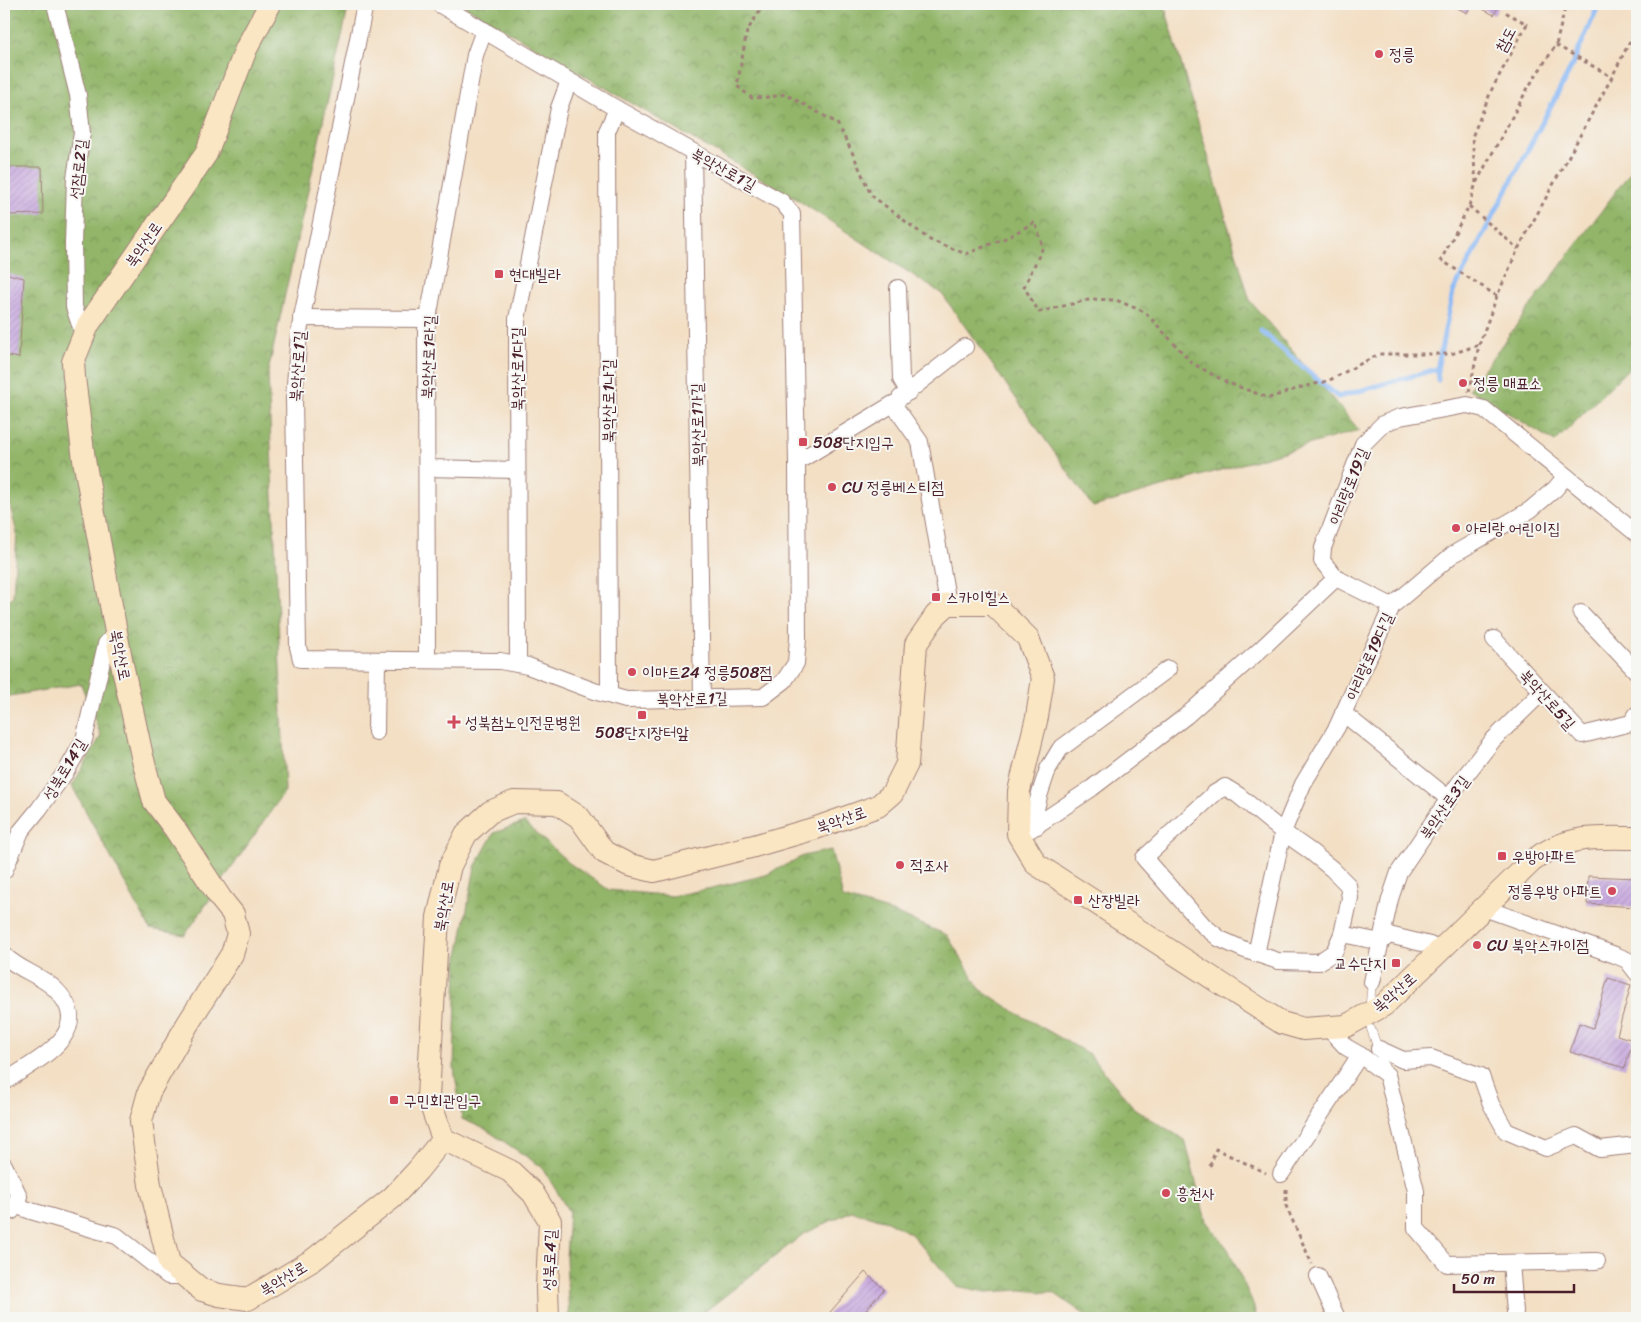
<svg xmlns="http://www.w3.org/2000/svg" width="1641" height="1322" viewBox="0 0 1641 1322" font-family="Sriracha,'Poor Story',sans-serif">
  <style>
    .forest { fill: url(#forest-crowns); stroke: #6e6a4a }
    .lines { fill: none; stroke-linecap: round; stroke-linejoin: round }
    .stream { stroke: #8bbaf6; stroke-width: 5 }
    .building { fill: url(#building-hatch) }
    .lane-casing { stroke: #9e7f78; stroke-width: 9 }
    .street-casing { stroke: #9e7f78; stroke-width: 18 }
    .secondary-casing { stroke: #9e7f78; stroke-width: 24 }
    .path { stroke: #9e7f78; stroke-width: 3; stroke-dasharray: 4 4; stroke-linecap: butt }
    .lane { stroke: #fff; stroke-width: 8 }
    .street { stroke: #fff; stroke-width: 16 }
    .secondary { stroke: #fbe6c3; stroke-width: 22 }
    .poi-dot { fill: #d1495b; stroke: #f6f6f2; stroke-width: 2 }
    .labels { text-anchor: middle; stroke-width: 4; stroke-linejoin: round; paint-order: stroke }
    .street-label { font-size: 16px; fill: #4a1f2b; stroke: #f6f6f2 }
    .poi-label { font-size: 16px; fill: #4a1f2b; stroke: #f6f6f2; text-anchor: start }
  </style>
  <defs>
    <pattern id="forest-crowns" width="20" height="18" patternUnits="userSpaceOnUse" patternTransform="scale(1.25)"><rect width="20" height="18" fill="#92b569"/><path d="M2 6a3 3 0 1 1 6 0M12 15a3 3 0 1 1 6 0" fill="none" stroke="#799357"/></pattern>
    <pattern id="building-hatch" width="6" height="6" patternUnits="userSpaceOnUse" patternTransform="scale(1.25)"><rect width="6" height="6" fill="#c5a4df"/><path d="M-1 1l2-2M0 6l6-6M5 7l2-2" fill="none" stroke="#a285b5"/></pattern>
  </defs>
  <rect width="100%" height="100%" fill="#f6f6f2"/>
  <filter id="ink" filterUnits="userSpaceOnUse"><feTurbulence type="fractalNoise" baseFrequency=".02" numOctaves="2"/><feDisplacementMap in="SourceGraphic" scale="10" xChannelSelector="R" yChannelSelector="G"/><feConvolveMatrix kernelMatrix="1 2 1 2 8 2 1 2 1" color-interpolation-filters="sRGB"/></filter>
  <filter id="wash" filterUnits="userSpaceOnUse"><feTurbulence type="fractalNoise" baseFrequency=".0096" numOctaves="4" result="noise"/><feDisplacementMap in="SourceGraphic" scale="20" xChannelSelector="R" yChannelSelector="G"/><feGaussianBlur stdDeviation="1.12" result="paint"/><feColorMatrix in="noise" values="0 0 0 0 0 0 0 0 0 0 0 0 0 0 0 0 0 1.4 0 .05"/><feComposite in="paint" operator="in"/></filter>
  <g filter="url(#wash)">
    <rect width="100%" height="100%" fill="#f3dfc4"/>
    <g class="forest">
      <path d="M4 4H349L268 372 285 791 185 935 150 929 72 786 101 736 81 684 4 697V606L13 596 17 533 4 483Z"/>
      <path d="M461 4H1164L1250 301 1359 430 1093 507 942 294 793 197Z"/>
      <path d="M1637 163V360L1555 442 1469 389Z"/>
      <path d="M524 822 569 863 609 890 672 896 712 888 766 875 803 856 831 850 843 898 892 912 947 935 980 989 1015 1012 1089 1054 1135 1109 1185 1140 1206 1221 1228 1249 1252 1301 1257 1318 1183 1316 1171 1318H1102L1088 1317 1054 1293 1021 1290 986 1292 956 1286 911 1234 887 1221 851 1211 802 1235 697 1318H569L566 1258 569 1212 542 1167 485 1129 462 1119 454 1068 457 962 475 867 494 833Z"/>
    </g>
    <g class="lines">
      <g class="stream">
        <path d="M1261 331 1338 397 1437 369"/>
        <path d="M1438 380 1437 369 1453 292 1569 72 1599 4"/>
      </g>
    </g>
    <g id="blocks">
      <g class="building">
        <rect x="83" y="4" width="25" height="4"/>
        <path d="M1450 4H1472L1467 13Z"/>
        <path d="M1473 4H1500L1494 15Z"/>
        <path d="M6 167H42L43 214 7 215Z"/>
        <path d="M4 273 24 278 19 358 4 355Z"/>
        <path d="M1588 876 1637 878V907L1587 904Z"/>
        <path d="M1608 978 1631 985 1617 1035 1633 1040 1625 1068 1570 1052 1579 1023 1593 1028Z"/>
        <path d="M865 1272 884 1289 859 1318H825Z"/>
      </g>
    </g>
  </g>
  <g filter="url(#ink)">
    <use href="#blocks" fill-opacity="0" stroke="#9e7f78" stroke-width="1"/>
    <g class="lines">
      <defs>
        <g id="lane">
          <path d="M1370 1002 1372 982"/>
          <path d="M1371 1029 1386 1071"/>
        </g>
        <g id="street">
          <path d="M55 4 78 95 82 133 75 178 73 244 74 307 84 337"/>
          <path d="M365 4 299 332 294 398 298 647 301 659 500 661 528 666 594 691 626 700 763 697 784 681 796 663 798 638 797 462"/>
          <path d="M439 4 617 109 782 202 792 214 797 462 893 404 920 442 948 604"/>
          <path d="M693 152 702 698"/>
          <path d="M898 288 901 379 909 392"/>
          <path d="M301 318 428 319"/>
          <path d="M900 398 965 347"/>
          <path d="M427 468 517 470"/>
          <path d="M1392 606 1336 578 1322 561 1323 548 1363 444 1383 424 1400 417 1467 405 1484 409 1637 534"/>
          <path d="M1581 613 1637 672"/>
          <path d="M1494 639 1582 735 1631 723 1637 714"/>
          <path d="M427 660 426 330 475 55 484 30"/>
          <path d="M518 664 517 319 559 108 569 81"/>
          <path d="M609 695 607 131 617 109"/>
          <path d="M1343 713 1449 799"/>
          <path d="M376 732 377 660"/>
          <path d="M1225 787 1238 795 1283 832 1310 851 1332 869 1348 885 1350 898 1342 934 1334 952 1319 962 1278 961 1245 950 1220 939 1204 926 1144 858 1215 793Z"/>
          <path d="M1037 826 1035 814 1039 796 1048 769 1060 749 1168 669"/>
          <path d="M1018 834 1031 829 1092 788 1186 716 1260 650 1336 578"/>
          <path d="M4 871 21 831 39 809 67 770 84 740 106 644 116 633"/>
          <path d="M1484 908 1615 955 1627 960 1637 973"/>
          <path d="M1342 934 1381 942 1389 935 1430 945 1438 952"/>
          <path d="M1256 954 1283 832 1303 784 1337 727 1392 606 1452 555 1530 510 1555 489 1566 476"/>
          <path d="M4 955C18 970 41 975 55 989 99 1032 35 1061 4 1082"/>
          <path d="M1372 982 1390 899 1399 872 1458 785 1493 740 1542 692"/>
          <path d="M1327 1027 1346 1047 1360 1055 1387 1075 1416 1191V1228L1447 1264 1597 1261"/>
          <path d="M1379 1049 1403 1060 1431 1058 1481 1076 1491 1104 1506 1131 1546 1148 1576 1136 1600 1149 1637 1145"/>
          <path d="M4 1165 19 1196 12 1211 4 1214"/>
          <path d="M1281 1174 1360 1055"/>
          <path d="M15 1205 31 1211 117 1236 168 1276H182"/>
          <path d="M1511 1263 1515 1312"/>
          <path d="M1318 1276 1337 1318"/>
        </g>
        <g id="secondary">
          <path d="M270 4 246 49 206 154 88 325 73 362 74 377 84 460 122 664 142 756 154 801 175 829 221 899 233 914 238 934 232 954 187 1025 149 1092 141 1121 150 1185 169 1263 202 1290 219 1295 248 1299 313 1260 392 1198 418 1170 443 1139 428 1097 438 917 450 866 466 834 490 812 514 802 557 803 579 817 604 852 629 865 654 871 754 846 816 828 878 806 892 794 907 764 916 644 936 615 948 604H993L1028 638 1043 678 1037 717 1019 791 1018 834 1036 864 1282 1023 1303 1029 1346 1026 1384 1005 1531 862C1566 834 1595 838 1637 838"/>
          <path d="M443 1139 510 1171 533 1193 550 1221 547 1288 548 1318"/>
        </g>
      </defs>
      <use href="#lane" class="lane-casing"/>
      <use href="#street" class="street-casing"/>
      <use href="#secondary" class="secondary-casing"/>
      <g class="path">
        <path d="M764 4 747 31 737 86 752 98 771 97 785 94 837 123 853 154 871 195 930 240 966 254 1008 237 1035 222 1043 247 1024 287 1039 312 1092 299 1116 300 1145 312 1192 363 1226 382 1269 398 1302 387 1328 381 1379 354H1451L1479 345"/>
        <path d="M1556 45 1612 77"/>
        <path d="M1476 183 1472 137 1492 89 1527 24 1505 12"/>
        <path d="M1469 206 1518 249"/>
        <path d="M1497 296 1441 260 1469 206 1476 183 1529 86 1556 45 1566 4"/>
        <path d="M1469 392 1479 345 1497 296 1518 249 1612 77 1637 27"/>
        <path d="M1210 1166 1216 1149 1266 1173"/>
        <path d="M1286 1189V1206L1312 1264"/>
      </g>
      <use href="#lane" class="lane"/>
      <use href="#street" class="street"/>
      <use href="#secondary" class="secondary"/>
    </g>
  </g>
  <g class="poi-dot">
    <circle cx="1379" cy="54" r="5"/>
    <rect x="494" y="269" width="10" height="10" rx="2.5"/>
    <circle cx="1463" cy="383" r="5"/>
    <rect x="798" y="437" width="10" height="10" rx="2.5"/>
    <circle cx="832" cy="487" r="5"/>
    <circle cx="1456" cy="528" r="5"/>
    <rect x="931" y="592" width="10" height="10" rx="2.5"/>
    <circle cx="632" cy="672" r="5"/>
    <rect x="637" y="710" width="10" height="10" rx="2.5"/>
    <path d="M451.5 714.5h5v5h5v5h-5v5h-5v-5h-5v-5h5z"/>
    <rect x="1497" y="851" width="10" height="10" rx="2.5"/>
    <circle cx="900" cy="865" r="5"/>
    <circle cx="1612" cy="891" r="5"/>
    <rect x="1073" y="895" width="10" height="10" rx="2.5"/>
    <circle cx="1477" cy="945" r="5"/>
    <rect x="1391" y="958" width="10" height="10" rx="2.5"/>
    <rect x="389" y="1095" width="10" height="10" rx="2.5"/>
    <circle cx="1166" cy="1193" r="5"/>
  </g>
  <g class="labels">
    <g class="street-label">
      <text transform="translate(1505 39) rotate(-62)" y="6">참도</text>
      <text transform="translate(78 169) rotate(-84)" y="6">선잠로2길</text>
      <text transform="translate(724 169) rotate(29)" y="6">북악산로1길</text>
      <text transform="translate(143 244) rotate(-55)" y="6">북악산로</text>
      <text transform="translate(428 357) rotate(-88)" y="6">북악산로1라길</text>
      <text transform="translate(297 366) rotate(-86)" y="6">북악산로1길</text>
      <text transform="translate(517 369) rotate(-90)" y="6">북악산로1다길</text>
      <text transform="translate(608 401) rotate(-90)" y="6">북악산로1나길</text>
      <text transform="translate(697 425) rotate(-91)" y="6">북악산로1가길</text>
      <text transform="translate(1348 486) rotate(-68)" y="6">아리랑로19길</text>
      <text transform="translate(121 655) rotate(79)" y="6">북악산로</text>
      <text transform="translate(1369 656) rotate(-66)" y="6">아리랑로19다길</text>
      <text transform="translate(692 698) rotate(-1)" y="6">북악산로1길</text>
      <text transform="translate(1548 699) rotate(48)" y="6">북악산로5길</text>
      <text transform="translate(64 769) rotate(-59)" y="6">성북로14길</text>
      <text transform="translate(1444 807) rotate(-55)" y="6">북악산로3길</text>
      <text transform="translate(841 819) rotate(-19)" y="6">북악산로</text>
      <text transform="translate(443 906) rotate(-80)" y="6">북악산로</text>
      <text transform="translate(1394 992) rotate(-41)" y="6">북악산로</text>
      <text transform="translate(549 1260) rotate(-88)" y="6">성북로4길</text>
      <text transform="translate(283 1278) rotate(-31)" y="6">북악산로</text>
    </g>
    <g class="poi-label">
      <text x="1389" y="60">정릉</text>
      <text x="509" y="280">현대빌라</text>
      <text x="1473" y="389">정릉 매표소</text>
      <text x="813" y="448">508단지입구</text>
      <text x="842" y="493">CU 정릉베스티점</text>
      <text x="1466" y="534">아리랑 어린이집</text>
      <text x="946" y="603">스카이힐스</text>
      <text x="642" y="678">이마트24 정릉508점</text>
      <text x="465" y="728">성북참노인전문병원</text>
      <text x="642" y="738" text-anchor="middle">508단지장터앞</text>
      <text x="1512" y="862">우방아파트</text>
      <text x="910" y="871">적조사</text>
      <text x="1602" y="897" text-anchor="end">정릉우방 아파트</text>
      <text x="1088" y="906">산장빌라</text>
      <text x="1487" y="951">CU 북악스카이점</text>
      <text x="1386" y="969" text-anchor="end">교수단지</text>
      <text x="404" y="1106">구민회관입구</text>
      <text x="1176" y="1199">흥천사</text>
    </g>
  </g>
  <rect width="1641" height="1322" fill="none" stroke="#f6f6f2" stroke-width="20"/>
  <path d="M1454 1284v8h120v-8" fill="none" stroke="#4a1f2b" stroke-width="2.5"/>
  <text x="1461" y="1284" font-size="15" fill="#4a1f2b" stroke="#f6f6f2" stroke-width="4" paint-order="stroke">50 m</text>
</svg>
